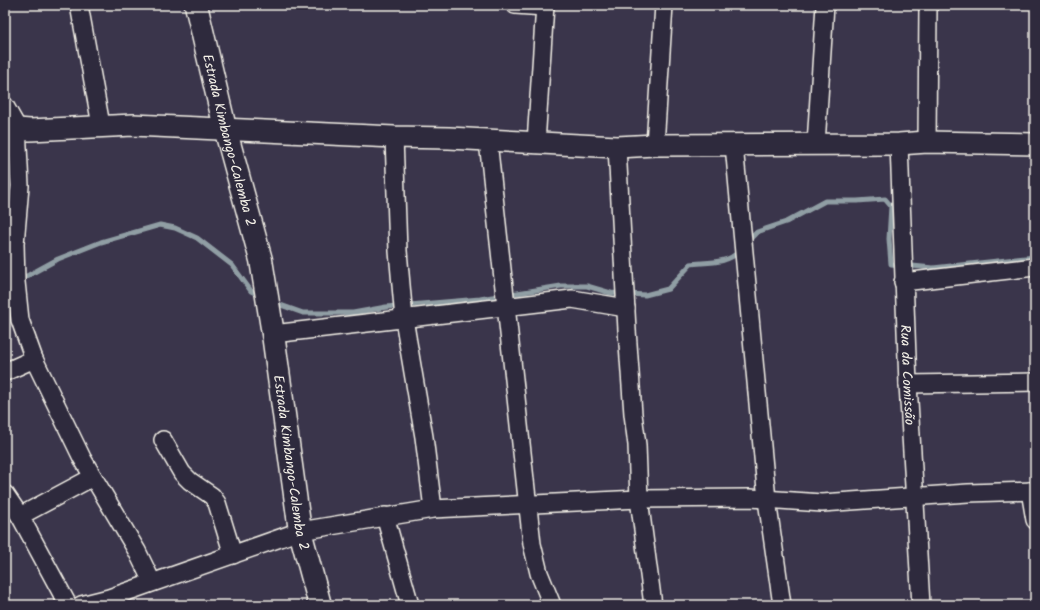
<svg xmlns="http://www.w3.org/2000/svg" width="1040" height="610" viewBox="0 0 1040 610" font-family="Kalam,sans-serif">
  <style>
    .lines { fill: none; stroke-linecap: round; stroke-linejoin: round }
    .stream { stroke: #909ea4; stroke-width: 5 }
    .minor-casing { stroke: #f4f1e8; stroke-width: 20 }
    .tertiary-casing { stroke: #f4f1e8; stroke-width: 24 }
    .secondary-casing { stroke: #f4f1e8; stroke-width: 25 }
    .minor { stroke: #2f2a3d; stroke-width: 17 }
    .tertiary { stroke: #2f2a3d; stroke-width: 21 }
    .secondary { stroke: #2f2a3d; stroke-width: 22 }
    .labels { text-anchor: middle; stroke-width: 3; stroke-linejoin: round; paint-order: stroke }
    .street-label { font-size: 14px; fill: #f4f1e8; stroke: #2f2a3d }
  </style>
  <rect width="100%" height="100%" fill="#3a354b"/>
  <filter id="ink" filterUnits="userSpaceOnUse"><feTurbulence type="fractalNoise" baseFrequency=".025" numOctaves="2"/><feDisplacementMap in="SourceGraphic" scale="8" xChannelSelector="R" yChannelSelector="G"/><feConvolveMatrix kernelMatrix="1 2 1 2 8 2 1 2 1" color-interpolation-filters="sRGB"/></filter>
  <g filter="url(#ink)">
    <g class="lines">
      <g class="stream">
        <path d="M747 242 757 232 786 222 825 201H857L885 199 891 206 889 239 891 264 933 268 1035 257"/>
        <path d="M5 285 16 282 58 259 101 242 160 225 175 228 197 238 232 265 251 291 261 296"/>
        <path d="M275 303 303 313H353L386 307 480 299 561 286H587L611 293 645 295 668 289 691 264C707 262 728 264 739 251"/>
      </g>
      <defs>
        <g id="minor">
          <path d="M79 5 101 125"/>
          <path d="M515 5 545 7"/>
          <path d="M5 106 17 127 20 186 15 244 16 282 20 320 34 359 82 458 137 551 152 582"/>
          <path d="M394 137 398 251 404 319 424 437 433 509"/>
          <path d="M488 141 532 544 539 573 552 605"/>
          <path d="M927 142 928 5"/>
          <path d="M536 143 545 5"/>
          <path d="M816 144 825 5"/>
          <path id="s1" d="M899 144 908 384 921 605"/>
          <path d="M655 145 664 5"/>
          <path d="M734 145 767 500 782 605"/>
          <path d="M617 147 627 330 633 414 637 445 639 499 653 605"/>
          <path d="M903 282 1035 267"/>
          <path d="M273 334 572 299 626 308"/>
          <path d="M5 372 34 359"/>
          <path d="M908 384 1035 382"/>
          <path d="M163 440 182 473 190 481 212 496 217 503 233 555"/>
          <path d="M1030 491 1035 520"/>
          <path d="M5 494 20 516 68 605"/>
          <path d="M20 516 93 477"/>
          <path d="M385 516 410 605"/>
          <path d="M81 605 109 598 300 531 433 509 639 499 750 498 822 503 968 493 1035 491"/>
        </g>
        <path id="tertiary" d="M5 128 30 130 133 125 394 137 449 138 617 147 655 145 899 144 927 142 1035 144"/>
        <g id="secondary">
          <path id="s2" d="M196 5 225 128 261 260 273 334 300 531 320 605"/>
        </g>
      </defs>
      <use href="#minor" class="minor-casing"/>
      <use href="#tertiary" class="tertiary-casing"/>
      <use href="#secondary" class="secondary-casing"/>
      <use href="#minor" class="minor"/>
      <use href="#tertiary" class="tertiary"/>
      <use href="#secondary" class="secondary"/>
    </g>
  </g>
  <g class="labels">
    <g class="street-label">
      <text dy="5" stroke="none"><textPath href="#s2" startOffset="139">Estrada Kimbango-Calemba 2</textPath></text>
      <text dy="5" stroke="none"><textPath href="#s1" startOffset="231">Rua da Comissão</textPath></text>
      <text dy="5" stroke="none"><textPath href="#s2" startOffset="468">Estrada Kimbango-Calemba 2</textPath></text>
    </g>
  </g>
  <rect width="1040" height="610" fill="none" stroke="#2f2a3d" stroke-width="20"/>
  <rect x="10" y="10" width="1020" height="590" fill="none" stroke="#f4f1e8" stroke-width="1.5" filter="url(#ink)"/>
</svg>
